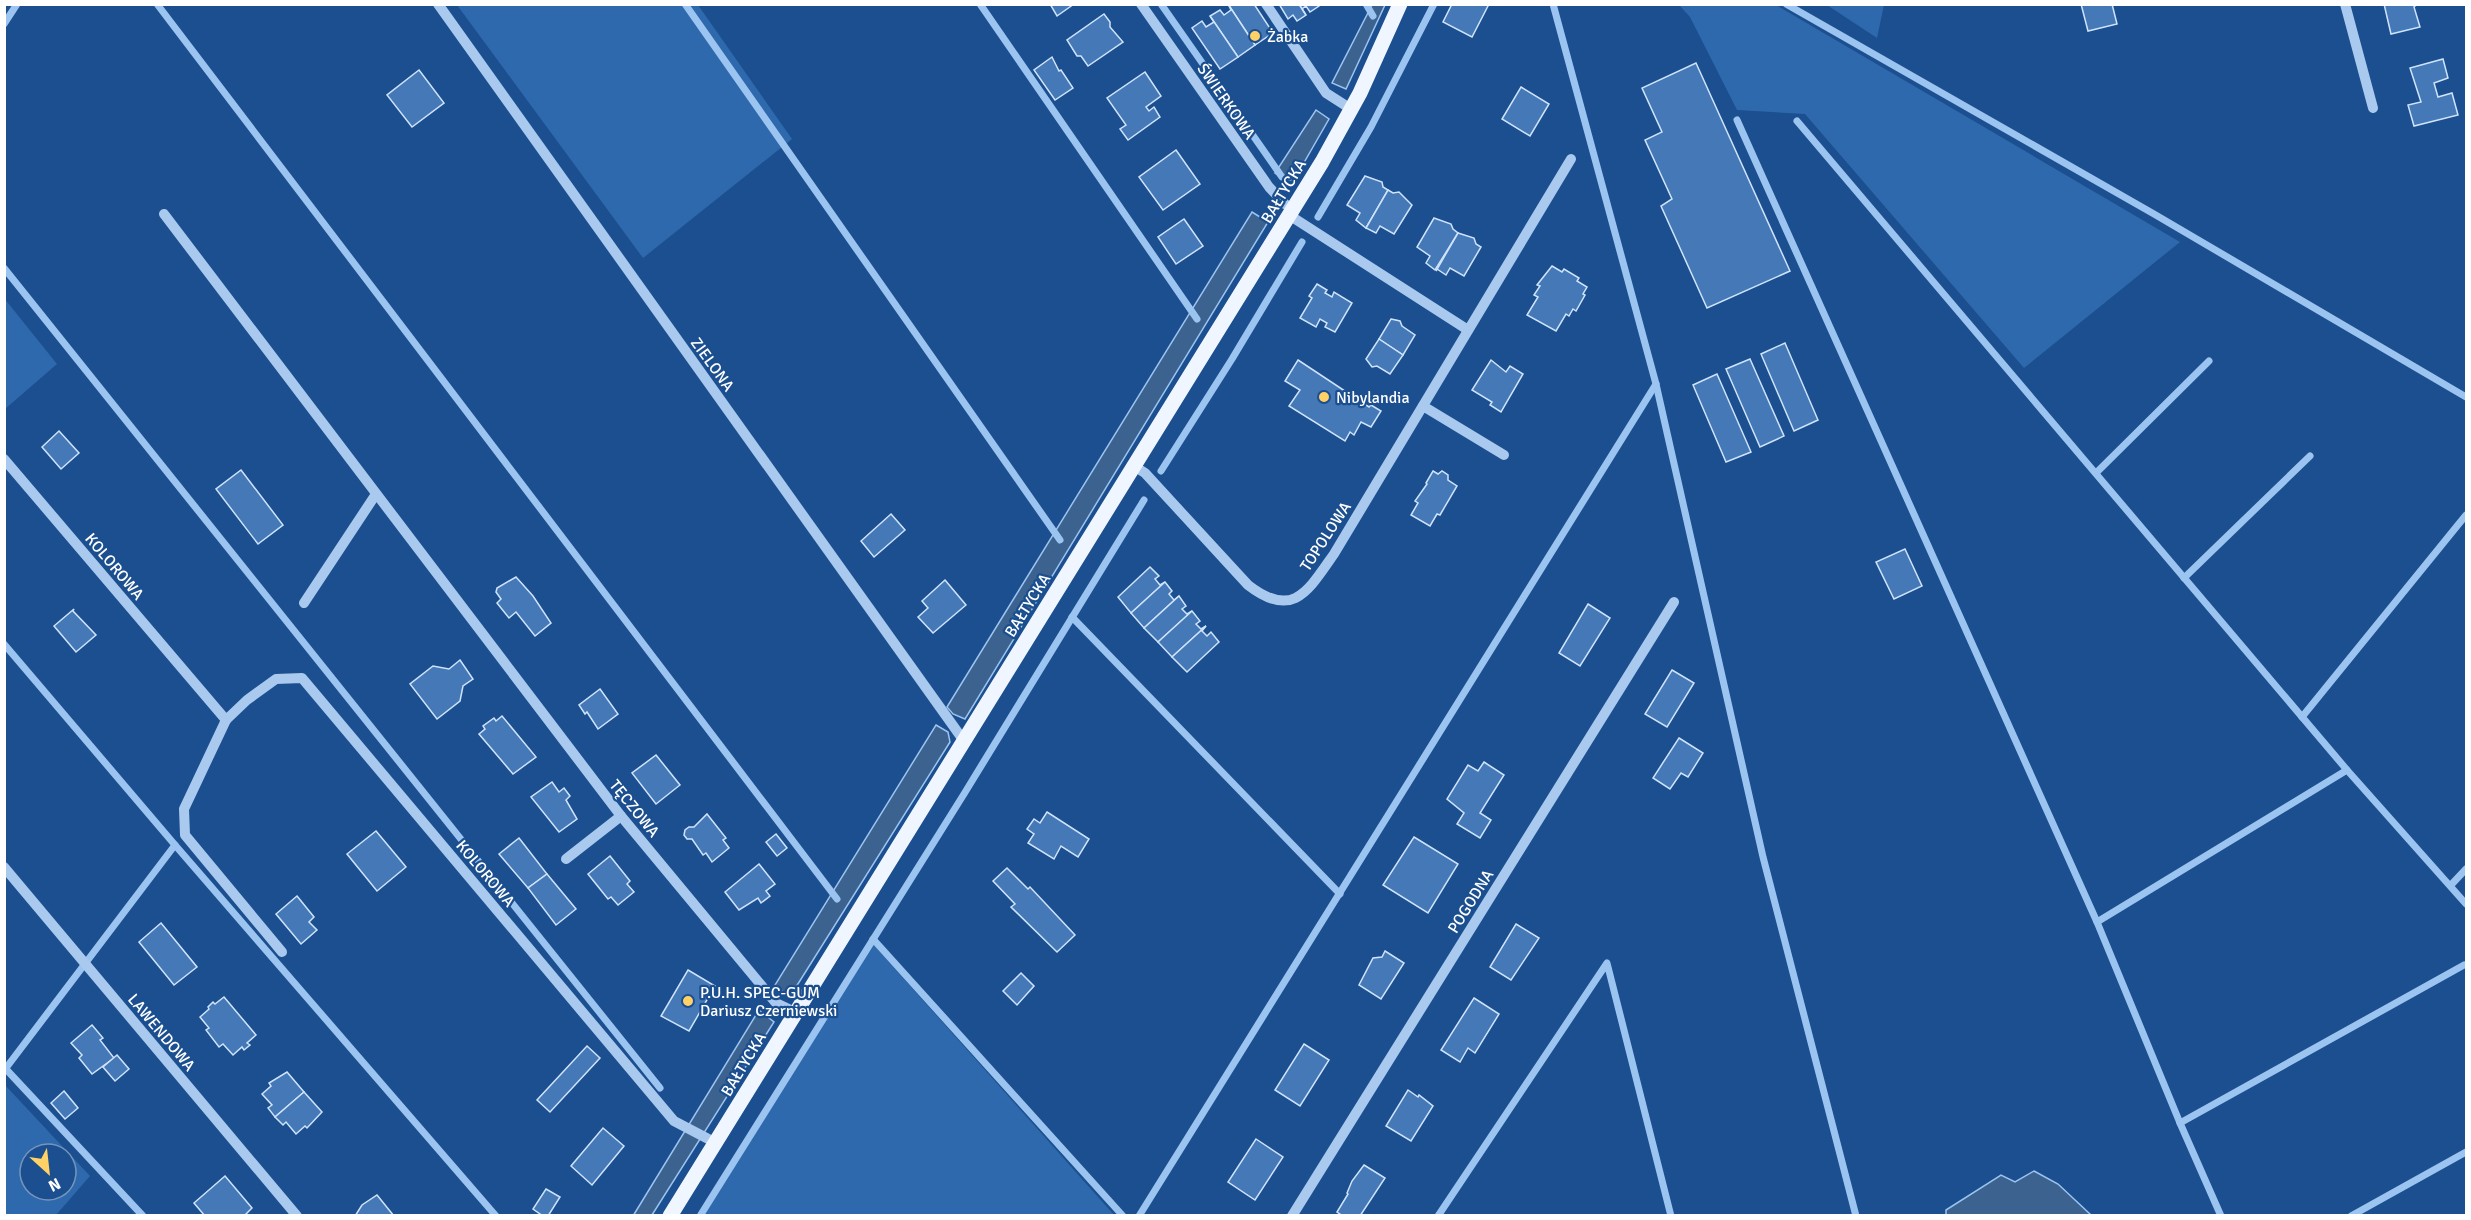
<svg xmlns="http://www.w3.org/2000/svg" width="2471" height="1220" viewBox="0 0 2471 1220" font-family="Signika,sans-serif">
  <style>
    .green { fill: #2e69ad; fill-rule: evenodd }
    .water { fill: #3c6290; stroke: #9cc4f0; stroke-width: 1.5 }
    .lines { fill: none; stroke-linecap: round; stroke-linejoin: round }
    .stream { stroke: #9cc4f0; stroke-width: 7 }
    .building { fill: #4478b7; stroke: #cfe3fa; stroke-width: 1.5 }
    .minor { stroke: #a9c9ee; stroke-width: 10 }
    .major { stroke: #f0f6ff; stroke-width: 15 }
    .poi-dot { fill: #ffd166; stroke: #1b4f8f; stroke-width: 2 }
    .labels { text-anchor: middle; stroke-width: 4.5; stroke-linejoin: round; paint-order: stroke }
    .poi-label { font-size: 16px; fill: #fff; stroke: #1b4f8f; text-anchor: start }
    .street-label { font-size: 16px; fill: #fff; stroke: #1b4f8f }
  </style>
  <rect width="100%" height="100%" fill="#1b4f8f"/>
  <g class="green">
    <path d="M457 5H698L792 139 643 258Z"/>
    <path d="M1679 5H1776L2180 242 2024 368 1805 114 1737 110 1690 17Z"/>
    <path d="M1827 5H1884L1877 38Z"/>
    <path d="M4 298 57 364 5 409H4Z"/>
    <path d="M873 944 1114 1215H703Z"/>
    <path d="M5 1085 90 1176 56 1215H5ZM30 1154H66V1190H30Z"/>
  </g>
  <g class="water">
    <path d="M1372 5H1385L1346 89 1332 83Z"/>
    <path d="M1316 110 1329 119 1294 180H1285L1275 173Z"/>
    <path d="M1252 212 1268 222 965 719 953 714 947 707Z"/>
    <path d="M936 725 948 732 950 742 791 995 783 992 775 985Z"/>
    <path d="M759 1010 774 1022 652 1215 633 1216Z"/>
    <path d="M2034 1171 2058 1184 2091 1215H1946V1210L2001 1175 2015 1182Z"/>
  </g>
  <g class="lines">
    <g class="stream">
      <path d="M157 4 837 899"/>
      <path d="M685 4 1060 540"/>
      <path d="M980 4 1197 319"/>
      <path d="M1161 4 1282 177"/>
      <path d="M1366 4 1373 16"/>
      <path d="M1553 4 1656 384 1763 857 1856 1216"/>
      <path d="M1786 4 2154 214 2466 397"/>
      <path d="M4 24 17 4"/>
      <path d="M1737 120 2097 922 2180 1123 2221 1216"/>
      <path d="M1797 121 2347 770"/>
      <path d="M1318 217 1371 127 1434 4"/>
      <path d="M4 268 660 1088"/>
      <path d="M1161 471 1232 359 1302 242"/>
      <path d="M2096 473 2209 361"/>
      <path d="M2184 578 2310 456"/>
      <path d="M1072 617 1340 894"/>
      <path d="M4 644 175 845 496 1216"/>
      <path d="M2302 717 2466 515"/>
      <path d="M2451 885 2466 869"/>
      <path d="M2097 922 2347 770 2466 904"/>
      <path d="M873 939 1123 1216"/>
      <path d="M4 1067 143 1216"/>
      <path d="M6 1068 175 845"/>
      <path d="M2180 1123 2464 965"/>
      <path d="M700 1216 964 794 1144 500"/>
      <path d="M1139 1216 1656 384"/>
      <path d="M1438 1216 1607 963 1671 1216"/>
      <path d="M2351 1216 2466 1152"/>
    </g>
  </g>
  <g class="building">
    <path d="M1050 4H1074L1057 16Z"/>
    <path d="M1228 4H1254L1273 33 1255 45Z"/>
    <path d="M1228 4 1255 45 1238 57 1210 16 1220 10 1224 15 1231 10Z"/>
    <path d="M1279 4H1299L1306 15 1297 21 1293 15 1288 19Z"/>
    <path d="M1299 4H1318L1319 6 1310 12 1306 6 1302 9 1306 15Z"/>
    <path d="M1452 4H1489L1472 37 1443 22Z"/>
    <path d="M2081 4H2112L2117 24 2088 31Z"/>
    <path d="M2384 4H2417L2414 7 2420 27 2391 34Z"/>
    <path d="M1104 14 1110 22V27L1123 42 1088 66 1081 56H1077L1067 40Z"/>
    <path d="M1210 16 1238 57 1220 69 1192 28 1202 21 1206 27 1214 22Z"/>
    <path d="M1052 57 1059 71 1061 70 1073 88 1055 100 1034 70Z"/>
    <path d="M2443 59 2448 78 2434 83 2438 97 2452 93 2458 115 2414 126 2408 105 2421 102 2410 68Z"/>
    <path d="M1696 63 1790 271 1707 308 1661 206 1672 199 1645 140 1662 132 1642 88Z"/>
    <path d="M419 70 444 103 412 127 387 95Z"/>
    <path d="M1145 72 1161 96 1146 107 1149 111 1154 107 1160 117 1128 140 1120 129 1126 125 1107 98Z"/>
    <path d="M1521 87 1549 104 1530 136 1502 119Z"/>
    <path d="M1176 150 1200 184 1163 210 1139 177Z"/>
    <path d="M1365 176 1382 182 1383 187 1388 190 1366 228 1356 220 1360 213 1347 205Z"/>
    <path d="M1388 190 1393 193 1399 192 1412 205 1394 234 1380 226 1376 233 1366 228Z"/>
    <path d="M1434 218 1451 224 1453 229 1458 233 1435 270 1426 263 1430 256 1417 247Z"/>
    <path d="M1184 219 1203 246 1176 264 1158 237Z"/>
    <path d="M1458 233 1474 238 1476 244 1481 247 1464 276 1450 268 1446 275 1437 269 1436 271Z"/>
    <path d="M1552 266 1562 272 1564 269 1579 278 1577 281 1587 287 1583 294 1585 295 1576 311 1573 309 1569 316 1566 314 1556 331 1527 315 1538 297 1534 295 1540 286 1537 285Z"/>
    <path d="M1317 284 1327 290 1325 293 1332 297 1334 292 1352 303 1335 332 1325 327 1327 323 1320 319 1316 327 1300 318 1312 298 1309 296Z"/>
    <path d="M1391 319 1400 321 1402 326 1415 335 1403 355 1379 339Z"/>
    <path d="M1379 339 1403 355 1390 374 1377 366 1372 367 1366 359Z"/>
    <path d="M1785 343 1818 420 1794 431 1761 354Z"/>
    <path d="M1750 359 1784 436 1760 447 1726 369Z"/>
    <path d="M1298 360 1369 407 1371 405 1381 411 1371 427 1361 422 1354 435 1350 432 1345 441 1289 406 1300 390 1285 381Z"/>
    <path d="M1491 360 1506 372 1510 366 1523 374 1501 412 1490 405 1492 402 1472 390Z"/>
    <path d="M1717 374 1751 452 1726 462 1693 385Z"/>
    <path d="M59 431 79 453 61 469 42 447Z"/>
    <path d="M241 470 283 525 258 544 216 489Z"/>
    <path d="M1433 471 1438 474 1442 471 1448 475V480L1457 486 1440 515 1437 514 1430 526 1411 515 1418 503 1415 501 1427 484 1426 483Z"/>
    <path d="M891 514 905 530 874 557 861 541Z"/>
    <path d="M1905 549 1922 586 1894 599 1876 562Z"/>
    <path d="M1150 567 1159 576 1155 579 1160 585 1165 582 1131 613 1118 597Z"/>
    <path d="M516 577 533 596 551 623 535 636 516 612 509 618 497 603 501 599 496 592 497 588Z"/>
    <path d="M945 580 966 605 933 633 918 617 928 608 922 601Z"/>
    <path d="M1165 582 1172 591 1169 594 1174 600 1179 596 1144 628 1131 613Z"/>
    <path d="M1179 596 1186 606 1182 609 1187 614 1192 611 1158 642 1144 628Z"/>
    <path d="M1588 604 1610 618 1580 666 1559 653Z"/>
    <path d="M74 609 73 611 96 635 76 652 54 626Z"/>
    <path d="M1192 611 1200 621 1196 624 1201 629 1206 626 1172 657 1158 642Z"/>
    <path d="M1206 626 1202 631 1207 636 1211 632 1219 642 1187 672 1172 657Z"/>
    <path d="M460 660 473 679 463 686 460 701 437 719 410 684 433 666 449 669Z"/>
    <path d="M1672 670 1694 683 1667 727 1645 714Z"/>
    <path d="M600 689 618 714 598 729 587 712 585 714 579 705Z"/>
    <path d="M502 716 536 757 513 774 479 734 485 729 483 726 494 718 496 721Z"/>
    <path d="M1679 738 1703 753 1688 777 1681 773 1670 789 1653 778Z"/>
    <path d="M656 755 680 785 656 804 632 773Z"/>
    <path d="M1484 762 1504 775 1480 813 1491 820 1480 838 1457 824 1464 813 1447 799 1468 765 1478 771Z"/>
    <path d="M552 782 559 792 564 788 570 796 566 800 577 819 559 832 531 797Z"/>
    <path d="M1047 812 1089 839 1078 857 1061 846 1054 859 1028 843 1034 834 1027 829 1034 819 1040 823Z"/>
    <path d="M707 814 726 838 723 840 729 848 712 862 706 853 703 855 692 839H687L684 835 685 830 689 827H694Z"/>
    <path d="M376 831 406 867 377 891 347 854Z"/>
    <path d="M776 834 787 848 777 856 766 842Z"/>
    <path d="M1414 837 1458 864 1428 913 1383 885Z"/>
    <path d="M519 838 547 874 528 888 499 854Z"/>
    <path d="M610 856 630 881 627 884 634 892 618 905 611 897 608 899 588 874Z"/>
    <path d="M759 864 775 884 766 891 770 896 761 903 758 898 739 910 725 892Z"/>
    <path d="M1007 868 1028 889 1030 887 1075 935 1057 952 1011 907 1015 904 993 881Z"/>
    <path d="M547 874 576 909 556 925 528 888Z"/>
    <path d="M297 896 314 917 309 922 317 930 301 944 276 914Z"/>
    <path d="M161 923 197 967 174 985 139 942Z"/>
    <path d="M1516 924 1539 938 1511 980 1490 967Z"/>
    <path d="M1385 951 1404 963 1381 999 1359 985 1373 958 1382 957Z"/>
    <path d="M688 970 715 986 689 1031 661 1016Z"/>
    <path d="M1021 973 1034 986 1017 1005 1003 991Z"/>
    <path d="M224 997 256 1035 247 1043 250 1045 244 1050 242 1047 233 1055 223 1044 219 1047 206 1030 209 1028 200 1017 209 1009 208 1007 213 1002 215 1004Z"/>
    <path d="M1474 998 1499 1014 1475 1053 1468 1048 1460 1062 1441 1050Z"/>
    <path d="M92 1025 103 1038 100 1040 114 1058 92 1074 79 1058 82 1055 71 1043Z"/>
    <path d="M1304 1044 1329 1060 1300 1106 1275 1090Z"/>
    <path d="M587 1046 600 1058 550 1112 537 1100Z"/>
    <path d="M117 1055 129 1069 115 1081 103 1067Z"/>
    <path d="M287 1072 304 1092 275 1117 268 1108 272 1105 262 1094 271 1086 269 1083Z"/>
    <path d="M1408 1090 1418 1097 1419 1095 1433 1106 1411 1141 1386 1126Z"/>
    <path d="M64 1091 78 1108 65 1119 51 1103Z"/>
    <path d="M304 1092 322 1112 307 1128 305 1126 296 1134 286 1122 283 1125 275 1117Z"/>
    <path d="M603 1128 624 1146 592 1185 571 1166Z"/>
    <path d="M1256 1139 1283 1157 1255 1200 1228 1182Z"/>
    <path d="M1364 1165 1385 1178 1360 1216H1343L1337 1212 1348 1194 1347 1193 1352 1181Z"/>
    <path d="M225 1176 252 1208 244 1216H205L194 1203Z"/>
    <path d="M546 1189 560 1197 548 1216H543L533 1209Z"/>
    <path d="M377 1195 394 1216H355L362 1205Z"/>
  </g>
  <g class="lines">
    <g class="minor">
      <path d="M438 4 964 741"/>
      <path d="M1141 4 1269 187 1285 204 1293 209"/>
      <path d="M1266 4 1326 93 1351 109"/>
      <path d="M2345 4 2373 108"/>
      <path d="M164 214 621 816 776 1003 795 1012"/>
      <path d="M1289 215 1468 330"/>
      <path d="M1423 406 1504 455"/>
      <path d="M4 459 226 720 247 700 276 679 302 678 674 1121 716 1143"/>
      <path d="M1134 466 1145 473 1248 585C1293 620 1308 591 1334 554L1571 159"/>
      <path d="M304 603 376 494"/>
      <path d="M226 720 184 809 185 835 282 952"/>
      <path d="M566 859 621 816"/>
      <path d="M4 867 297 1216"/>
      <path d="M1292 1216 1674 602"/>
    </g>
    <path class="major" d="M670 1216 1322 162 1360 93 1400 4"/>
  </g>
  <g class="poi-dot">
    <circle cx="1255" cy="36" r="6"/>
    <circle cx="1324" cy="397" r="6"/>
    <circle cx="688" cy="1001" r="6"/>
  </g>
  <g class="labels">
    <g class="poi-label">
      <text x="1267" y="42">Żabka</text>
      <text x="1336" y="403">Nibylandia</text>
      <text x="700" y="998">P.U.H. SPEC-GUM<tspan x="700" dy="18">Dariusz Czerniewski</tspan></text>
    </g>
    <g class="street-label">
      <text transform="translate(1227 101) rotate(55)" y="6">ŚWIERKOWA</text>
      <text transform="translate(1283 191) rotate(-59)" y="6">BAŁTYCKA</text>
      <text transform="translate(713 364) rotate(54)" y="6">ZIELONA</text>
      <text transform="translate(1325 536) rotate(-57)" y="6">TOPOLOWA</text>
      <text transform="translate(115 566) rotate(50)" y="6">KOLOROWA</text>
      <text transform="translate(1027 605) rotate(-58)" y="6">BAŁTYCKA</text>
      <text transform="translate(635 808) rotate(51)" y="6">TĘCZOWA</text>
      <text transform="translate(486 873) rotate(50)" y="6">KOLOROWA</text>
      <text transform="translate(1470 901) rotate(-58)" y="6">POGODNA</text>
      <text transform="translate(162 1032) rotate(50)" y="6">LAWENDOWA</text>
      <text transform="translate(743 1064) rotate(-59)" y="6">BAŁTYCKA</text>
    </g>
  </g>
  <rect width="2471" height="1220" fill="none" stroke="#ffffff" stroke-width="12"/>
  <g transform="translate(48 1172) rotate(153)"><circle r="28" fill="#1b4f8f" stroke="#7695bc" stroke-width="1.5"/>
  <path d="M0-4.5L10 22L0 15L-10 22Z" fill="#ffd166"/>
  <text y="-9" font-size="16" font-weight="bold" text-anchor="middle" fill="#ffffff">N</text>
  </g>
</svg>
